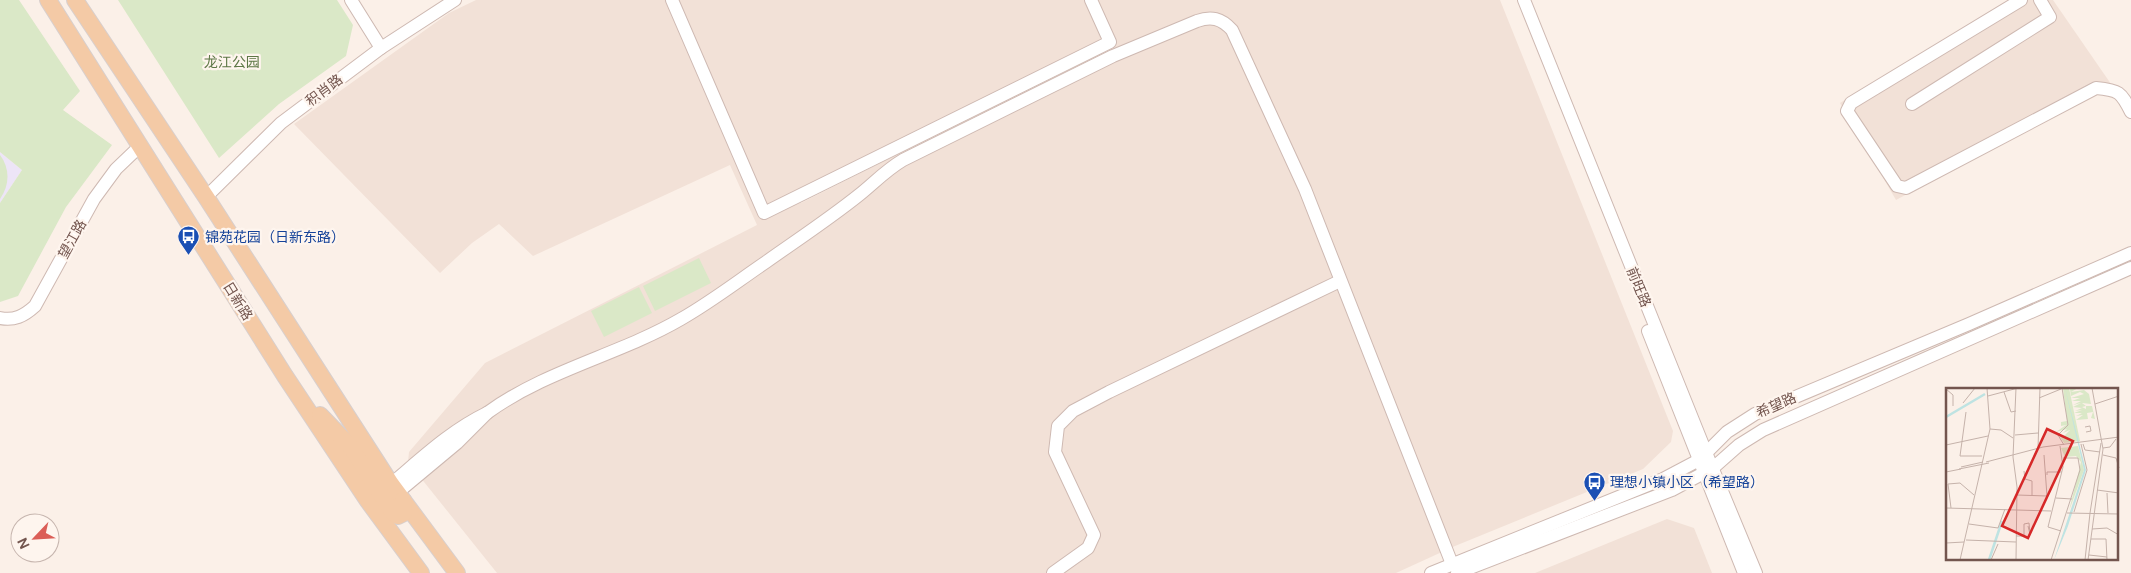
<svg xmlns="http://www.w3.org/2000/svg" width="2131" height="573" viewBox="0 0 2131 573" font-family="'DM Sans','Noto Sans SC',sans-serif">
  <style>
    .residential { fill: #f2e1d7; fill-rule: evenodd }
    .education { fill: #ede5f7 }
    .green { fill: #dae8c7 }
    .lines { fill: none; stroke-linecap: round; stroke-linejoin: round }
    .minor-casing { stroke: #ceb9b2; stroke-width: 14 }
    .major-casing { stroke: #d8cfcd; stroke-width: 18 }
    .minor { stroke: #fff; stroke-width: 12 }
    .major { stroke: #f4caa6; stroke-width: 16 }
    .labels { text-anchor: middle; stroke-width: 4.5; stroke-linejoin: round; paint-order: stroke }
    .park-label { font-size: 14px; fill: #5e7847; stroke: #fef5ee }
    .street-label { font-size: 14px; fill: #73554e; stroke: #fef5ee }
    .transit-label { font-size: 14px; fill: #164399; stroke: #fef5ee; text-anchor: start }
    .inset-river { fill: none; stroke: #bee3e2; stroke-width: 2.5 }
    .inset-road { fill: none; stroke: #c5b2aa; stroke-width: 1 }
    .view { fill: #d62828; fill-opacity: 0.15; stroke: #d62828; stroke-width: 2.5 }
    .inset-edge { fill: none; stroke: #73554e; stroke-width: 2.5 }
  </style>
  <rect width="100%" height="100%" fill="#fbf0e8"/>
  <g class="residential">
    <path d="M476 0H1500L1673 431 1671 442 1643 469 1455 546 1396 573H497L408 462 409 452 485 363 757 225 730 165 533 256 499 224 472 243 440 273 294 124 449 13ZM1059 73 801 203H800L913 144Z"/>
    <path d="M2008 0H2053L2111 84 1896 200 1840 103Z"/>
    <path d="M1667 519 1694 528 1712 573H1535Z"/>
  </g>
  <path class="education" d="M0 152 22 170 0 203Z"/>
  <g class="green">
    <path d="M0 0H19L80 91 63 110 112 145 66 207 18 296 0 302V203L22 170 0 152Z"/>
    <path d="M118 0H337L353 25 346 56 279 104 219 158Z"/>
    <path d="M0 155C10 168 10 185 0 199Z"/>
    <path d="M699 258 711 283 655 311 643 286Z"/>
    <path d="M639 287 652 313 604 337 591 311Z"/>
  </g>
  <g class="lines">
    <defs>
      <g id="minor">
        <path d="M351 0 381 48"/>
        <path d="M672 0 764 213 1110 42 1091 0"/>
        <path d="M1524 0 1707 455 1756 573"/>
        <path d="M2021 0 1851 103 1847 111 1897 186 1906 188 2096 88C2119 90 2121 92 2131 112"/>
        <path d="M1912 104 2050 17 2040 0"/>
        <path d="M206 197 281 123 381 48 455 0"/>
        <path d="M0 318C14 321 24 316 35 306L94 199 116 169 139 147"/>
        <path d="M1648 331 1744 573"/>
        <path d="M487 413C546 370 619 355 681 319 711 302 738 281 766 262 797 240 829 219 859 195 874 183 886 170 903 160L1113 56 1197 21C1211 16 1221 18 1232 30L1305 189 1452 564"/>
        <path d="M391 484C422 458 450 431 487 413L457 443 397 493"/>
        <path d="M1053 573 1088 548 1094 535 1055 452 1058 426 1073 411 1109 392 1340 281"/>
        <path d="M1431 573 1663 479 1699 460 1727 432 1755 414 1969 324 2131 253"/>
        <path d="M1457 573 1672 490 1713 468 1739 445 1763 430 2131 268"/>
      </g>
      <g id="major">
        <path d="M48 0 285 376 368 501 421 573"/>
        <path d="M75 0 206 197 391 484 457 573"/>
        <path d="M320 415 350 446 393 513 398 516 404 513 403 500"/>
      </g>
    </defs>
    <use href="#minor" class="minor-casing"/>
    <use href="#major" class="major-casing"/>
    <use href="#minor" class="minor"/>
    <use href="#major" class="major"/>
  </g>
  <defs>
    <symbol id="bus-pin" viewBox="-11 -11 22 30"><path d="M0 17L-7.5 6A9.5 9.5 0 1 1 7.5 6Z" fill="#1a4fb4" stroke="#fef5ee"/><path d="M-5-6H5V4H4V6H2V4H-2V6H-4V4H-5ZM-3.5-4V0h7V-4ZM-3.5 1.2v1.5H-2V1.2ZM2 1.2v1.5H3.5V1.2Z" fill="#fff"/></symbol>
  </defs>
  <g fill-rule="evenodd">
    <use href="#bus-pin" x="176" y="224" width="25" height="34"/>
    <use href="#bus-pin" x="1582" y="470" width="25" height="34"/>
  </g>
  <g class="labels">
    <g class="park-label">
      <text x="232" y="67">龙江公园</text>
    </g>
    <g class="street-label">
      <text transform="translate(324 90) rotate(-37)" y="5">积肖路</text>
      <text transform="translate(72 239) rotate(-61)" y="5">望江路</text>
      <text transform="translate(1639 287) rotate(68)" y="5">前旺路</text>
      <text transform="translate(238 301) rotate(58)" y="5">日新路</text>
      <text transform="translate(1776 405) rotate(-24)" y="5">希望路</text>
    </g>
    <g class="transit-label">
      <text x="205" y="242">锦苑花园（日新东路）</text>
      <text x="1610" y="487">理想小镇小区（希望路）</text>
    </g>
  </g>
  <g transform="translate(1946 388)">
    <rect width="172" height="172" fill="#fbf0e8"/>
    <path d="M117 0H123L134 53 118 55 113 47 118 48 124 42 117 45 121 41 110 44 120 37 115 38V34L121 33ZM132 0 125 4 138 2 143 6 145 16 136 15 140 18 136 19 140 21V18H146L149 31 145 30 147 24 141 25 142 31 130 32 137 27 130 28 136 25H128L136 22 129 23 136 20 127 19 135 15 127 17 135 13H126L134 10H125L138 6 134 4 125 8 124 1ZM132 58 138 82 123 123 135 74 130 68 119 69 115 60Z" fill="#dae8c7"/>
    <path d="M119 0 140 82 122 138 108 172 138 82Z" fill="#bee3e2"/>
    <path class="inset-river" d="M0 29 39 6M43 172 56 133"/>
    <path class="inset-road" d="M70 0 67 69 71 99 70 172M116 0 122 37 112 47 118 57M0 1 7 7V18M58 4 65 24 70 23M42 8 72 0M93 10 115 1M17 15 29 0M149 16 173 8M20 24 14 68H36M139 39 144 38 145 43 140 44M44 41 55 42 67 50M69 47 92 45M137 56 139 62 154 64M0 57 42 48M114 58 117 79 102 139 115 143M92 60 94 0M157 60 164 59 170 51M157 67 170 70 173 80M40 74 97 59 173 49M15 79 37 74M13 81 43 75M78 83 79 91 86 93V108M0 84 15 81M101 87V84H116M151 102 173 105M161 105 162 125M71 107 101 108 98 67M110 110 126 111M0 120 105 123M5 120 2 96 14 95 28 107M128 124 141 82 135 56M121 125 173 126M144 125 155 55M23 136 52 140 59 121M146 141 161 140 173 147M70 148H78V136L83 135 84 146 82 138M145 151H160L161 172M20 152 70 154M0 155 18 154M143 167 161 169M14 172 44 41 41 0M45 172 52 156M105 172 134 82 132 70H117M139 172 144 125M142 172 157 61 146 0"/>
    <path class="view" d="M101 41 127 53 82 150 56 138Z"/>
    <rect width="172" height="172" class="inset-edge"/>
  </g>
  <g transform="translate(35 538) rotate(245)"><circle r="24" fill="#fef5ee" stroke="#c6b5ae"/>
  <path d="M0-4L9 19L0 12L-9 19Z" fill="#db5e57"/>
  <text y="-8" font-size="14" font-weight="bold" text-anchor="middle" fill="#73554e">N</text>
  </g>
</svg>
